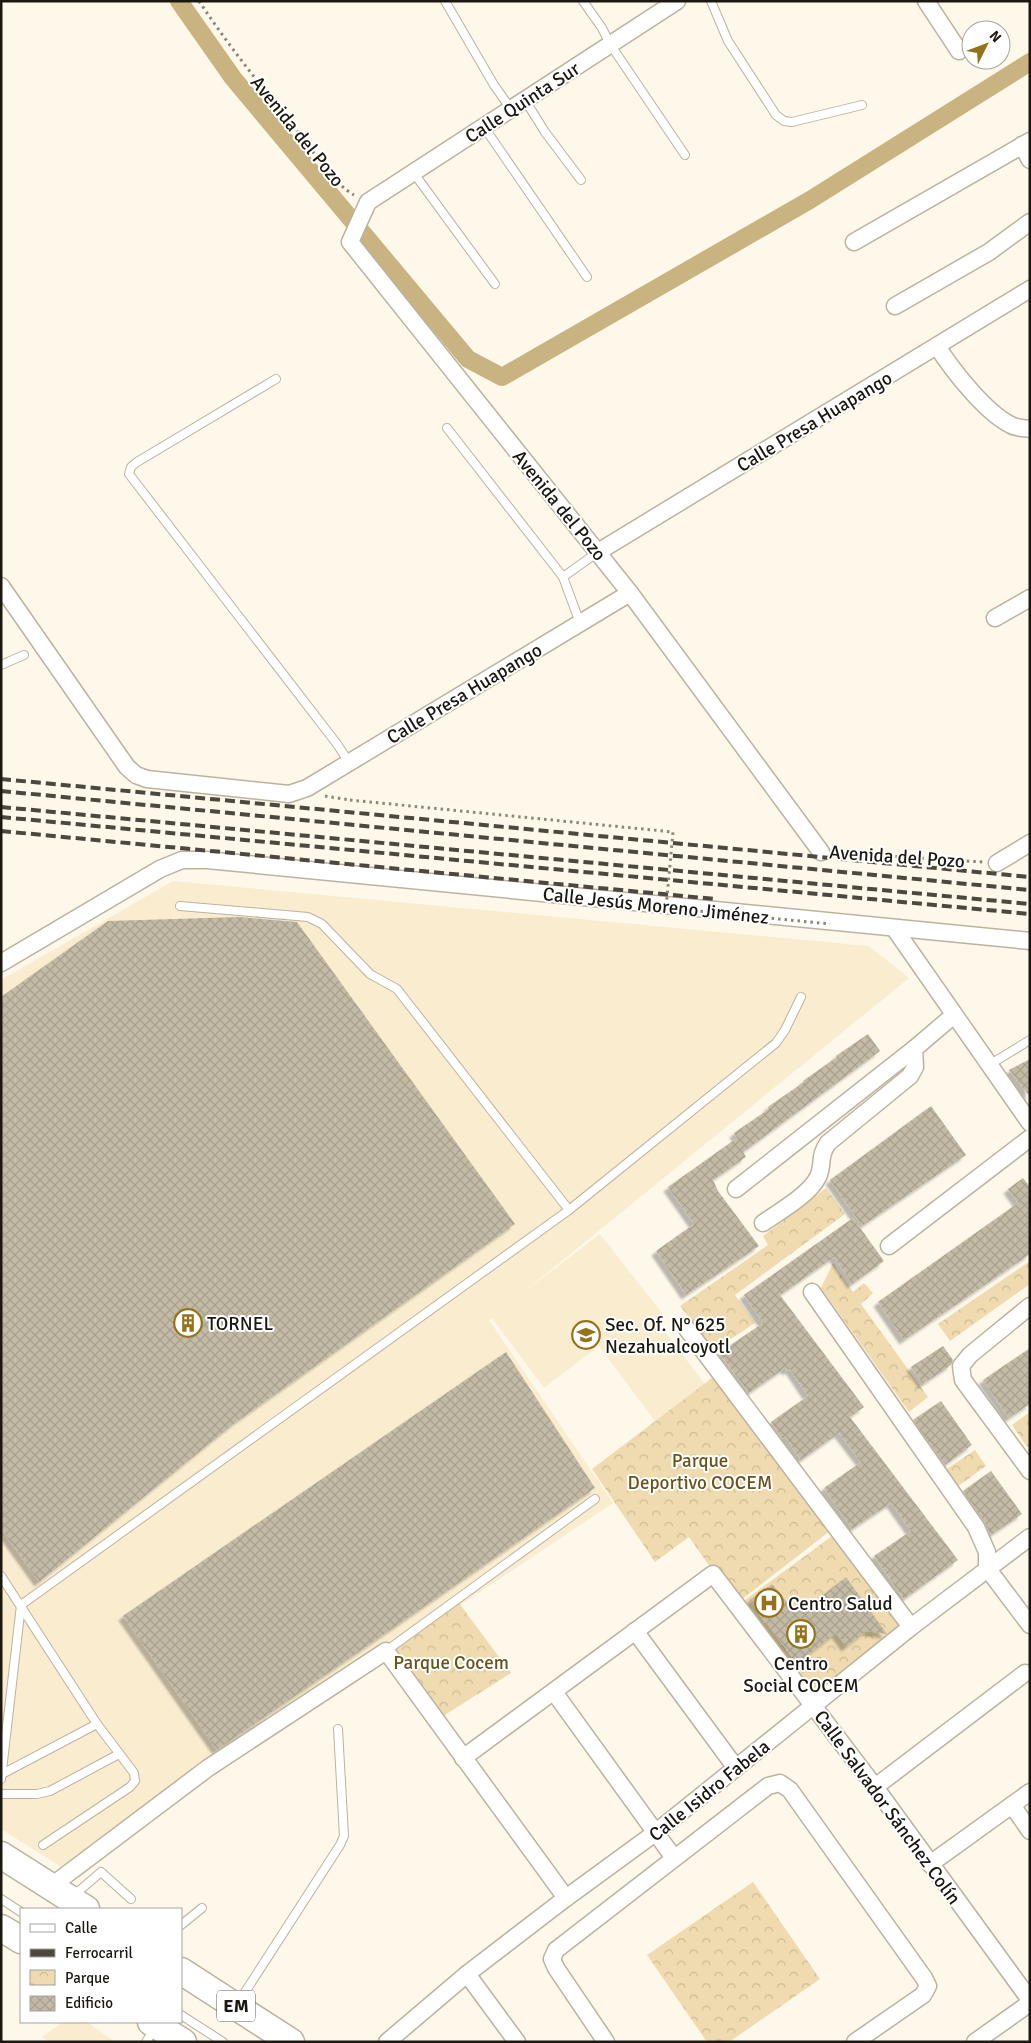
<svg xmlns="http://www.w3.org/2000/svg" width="1031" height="2043" viewBox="0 0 1031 2043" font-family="Signika,sans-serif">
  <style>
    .built { fill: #f9eccf }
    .park { fill: url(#park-crowns) }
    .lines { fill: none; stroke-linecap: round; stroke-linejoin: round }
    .canal { stroke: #c9b381; stroke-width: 18 }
    .building { fill: url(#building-cross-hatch); filter: url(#shadow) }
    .lane-casing { stroke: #bcb39f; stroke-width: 10 }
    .street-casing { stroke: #bcb39f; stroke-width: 19 }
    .primary-casing { stroke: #bcb39f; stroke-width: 29 }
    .path { stroke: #8b867c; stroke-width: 3; stroke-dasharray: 2.5 4; stroke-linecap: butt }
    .lane { stroke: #fff; stroke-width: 8 }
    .street { stroke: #fff; stroke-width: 16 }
    .primary { stroke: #fff; stroke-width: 26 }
    .rail { stroke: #4c473f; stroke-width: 4; stroke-dasharray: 10 5; stroke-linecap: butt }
    .path-bridge { stroke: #8b867c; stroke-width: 3; stroke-dasharray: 2.5 4; stroke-linecap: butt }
    .labels { text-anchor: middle; stroke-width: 4; stroke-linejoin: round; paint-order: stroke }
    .shield { fill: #fff; stroke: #605d58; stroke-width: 1 }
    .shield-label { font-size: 18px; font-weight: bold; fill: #1c1811 }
    .street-label { font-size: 19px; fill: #1c1811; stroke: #fff }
    .poi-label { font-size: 19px; fill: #1c1811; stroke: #fff; text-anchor: start }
    .park-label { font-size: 19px; fill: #6b541a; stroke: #fff }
  </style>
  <defs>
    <pattern id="park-crowns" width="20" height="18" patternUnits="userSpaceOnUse" patternTransform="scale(1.25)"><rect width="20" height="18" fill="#efdbaf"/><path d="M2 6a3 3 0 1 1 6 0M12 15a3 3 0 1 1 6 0" fill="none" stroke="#ccbb96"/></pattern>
    <pattern id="building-cross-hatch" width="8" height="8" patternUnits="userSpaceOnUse" patternTransform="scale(1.25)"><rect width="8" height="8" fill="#c4bba6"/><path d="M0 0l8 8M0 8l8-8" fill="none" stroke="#a8a08e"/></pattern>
    <filter id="shadow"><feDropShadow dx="-4.5" dy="4.5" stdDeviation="1" flood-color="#0004"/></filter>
  </defs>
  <rect width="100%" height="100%" fill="#fef8eb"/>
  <g class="built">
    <path d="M173 881 869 946 909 978 520 1295 600 1234 665 1317 659 1324 705 1384 655 1421 599 1346 544 1388 492 1318 489 1320 613 1503 230 1759 79 1878 1 1829V980Z"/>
    <path d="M63 2022H87L115 2042H49L42 2037Z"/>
  </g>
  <g class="park">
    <path d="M826 1188 845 1214 735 1295 755 1323 714 1350 680 1306 768 1245 763 1236Z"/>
    <path d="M1030 1261V1284L950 1341 938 1324Z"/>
    <path d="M833 1263 853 1292 864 1283 873 1293 861 1304 928 1397 909 1412 821 1288Z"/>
    <path d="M716 1375 830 1531 736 1604 689 1537 655 1562 592 1469Z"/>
    <path d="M1030 1412V1445L1027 1447 1012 1425Z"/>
    <path d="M975 1450 986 1466 957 1487 945 1470Z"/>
    <path d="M832 1536 907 1636 811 1711 738 1605Z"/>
    <path d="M459 1603 511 1673 440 1718 393 1650Z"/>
    <path d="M753 1882 820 1979 729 2042H707L647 1955Z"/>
  </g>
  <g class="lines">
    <path class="canal" d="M179 1 233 78 468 359 502 377 810 200 1030 62"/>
  </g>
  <g class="building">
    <path d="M240 917 297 922 515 1224 236 1422 39 1582 1 1529V997L108 921Z"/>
    <path d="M868 1034 880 1051 743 1152 746 1157 713 1180 718 1191 759 1246 686 1295 656 1251 694 1224 668 1187 737 1138 734 1133 769 1109 768 1107 804 1082 803 1081 837 1057 836 1056Z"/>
    <path d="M1030 1059V1097L1009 1070Z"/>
    <path d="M931 1106 966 1155 862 1226 830 1180Z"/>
    <path d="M1023 1178 1030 1187V1254L904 1340 878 1302 1018 1203 1008 1189Z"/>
    <path d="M853 1218 884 1261 852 1284 834 1257 780 1295 864 1407 850 1417 958 1560 904 1599 874 1556 911 1531 891 1503 852 1529 824 1488 861 1462 839 1433 801 1460 785 1437 782 1439 771 1422 808 1396 790 1369 787 1371 785 1368 749 1393 719 1353 763 1323 744 1295Z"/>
    <path d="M943 1346 953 1360 951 1365 923 1384 911 1367Z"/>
    <path d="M1030 1348V1404L1009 1418 983 1380Z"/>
    <path d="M506 1352 595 1488 217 1750 123 1616Z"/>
    <path d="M941 1401 972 1445 945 1465 913 1420Z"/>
    <path d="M991 1471 1022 1514 991 1535 984 1521 963 1491Z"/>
    <path d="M846 1577 887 1634 866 1631 846 1647 836 1633 797 1664 766 1622 765 1623 750 1600 772 1584 796 1613 807 1605 808 1607Z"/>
  </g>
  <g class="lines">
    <defs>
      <g id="lane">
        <path d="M445 1 494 85 511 109"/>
        <path d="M583 1 602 28 610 44 685 155"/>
        <path d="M711 1 728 41 776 115 784 121 792 122 862 105"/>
        <path d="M525 100 545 132 581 180"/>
        <path d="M484 127 587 277"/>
        <path d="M413 172 495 284"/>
        <path d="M276 379 137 462 131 467 129 474 337 744 349 762"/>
        <path d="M447 428 563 577 598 552"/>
        <path d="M563 577 580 623"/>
        <path d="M1 665 24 655"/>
        <path d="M180 906 308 917 322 924 370 974 397 989 569 1210"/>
        <path d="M989 1065 1030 1040"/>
        <path d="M1 1576 97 1724 134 1773 135 1781 130 1787 43 1845"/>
        <path d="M386 1651 595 1499"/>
        <path d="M2 1774 97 1724"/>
        <path d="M1 1779 21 1605 569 1210 776 1043 785 1030 801 997"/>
        <path d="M1 1794H37L50 1791 119 1754"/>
        <path d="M73 1896 101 1872 131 1899"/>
        <path d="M1 1899 21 1912"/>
        <path d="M181 1925 202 1908"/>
        <path d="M238 2003 340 1845 344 1836 338 1729"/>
        <path d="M181 2015 223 2042"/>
        <path d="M146 2042 154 2029"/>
      </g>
      <g id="street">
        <path d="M677 1 368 202 350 242 630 593 821 852"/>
        <path d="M926 1 959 51"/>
        <path d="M1022 145 1030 160"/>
        <path d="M854 242 1030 141"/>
        <path d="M895 306 989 252 1030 222"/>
        <path d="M937 346C952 370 986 413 1011 425 1016 428 1024 428 1030 429"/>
        <path d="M598 552 1030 289"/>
        <path d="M1 586 127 767 136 775 147 779 289 794 307 788 630 593"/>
        <path d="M995 618 1030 598"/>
        <path d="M997 863 1030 843"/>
        <path d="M894 928 1030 1123"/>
        <path d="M1 963 160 869 182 860H207L1030 941"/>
        <path d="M736 1189 914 1049 954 1015"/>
        <path d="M763 1223C780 1211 809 1195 818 1177 824 1165 818 1157 828 1143L910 1076 915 1067 914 1049"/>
        <path d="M889 1246 1030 1138"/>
        <path d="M812 1292 976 1527 987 1552V1568L1030 1625"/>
        <path d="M1030 1306 970 1355 961 1366 963 1380 1030 1471"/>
        <path d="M687 1329 911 1627"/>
        <path d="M635 1631 736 1768"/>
        <path d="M554 1692 674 1858"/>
        <path d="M463 1758 713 1574 875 1787 1030 2000"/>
        <path d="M875 1787 1025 1673"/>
        <path d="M1012 1805 1030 1831"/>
        <path d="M930 1864 1030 1792"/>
        <path d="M50 1887 208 1768 386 1651 566 1898"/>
        <path d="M467 1974 517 2042"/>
        <path d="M387 2042 467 1974 566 1898 655 1833 911 1627 1030 1537"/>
        <path d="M606 2042 556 1968 552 1959 556 1950 768 1786 780 1783 790 1790 924 1978 928 1986 923 1995 855 2042"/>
        <path d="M975 2042 1030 2003"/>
      </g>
      <g id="primary">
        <path d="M1 1855 86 1909"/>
        <path d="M1 1928 21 1940"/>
        <path d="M181 1971 291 2042"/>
        <path d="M151 2022 183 2042"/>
      </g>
    </defs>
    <use href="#lane" class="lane-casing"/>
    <use href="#street" class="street-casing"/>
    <use href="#primary" class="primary-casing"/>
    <g class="path">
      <path d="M199 1C230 48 266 92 301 136 315 154 334 184 354 195"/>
      <path d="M325 796 350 800"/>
      <path d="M837 853 983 862"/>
    </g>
    <use href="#lane" class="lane"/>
    <use href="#street" class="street"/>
    <use href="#primary" class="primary"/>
    <g class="rail">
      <path d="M1 779 1030 877"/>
      <path d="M1 791 1030 890"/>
      <path d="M1 807 1030 904"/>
      <path d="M1 817 1030 914"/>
      <path d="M1 831 715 899"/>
    </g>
    <path class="path-bridge" d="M350 800 673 832 666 908 830 924"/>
  </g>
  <defs>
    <symbol id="building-ring" viewBox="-11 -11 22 22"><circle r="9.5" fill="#fff" stroke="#94731a" stroke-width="1.5"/><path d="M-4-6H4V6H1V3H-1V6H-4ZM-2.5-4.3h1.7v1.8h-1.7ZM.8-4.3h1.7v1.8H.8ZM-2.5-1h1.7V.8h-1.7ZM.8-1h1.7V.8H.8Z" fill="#94731a"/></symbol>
    <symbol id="school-ring" viewBox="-11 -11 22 22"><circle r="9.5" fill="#fff" stroke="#94731a" stroke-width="1.5"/><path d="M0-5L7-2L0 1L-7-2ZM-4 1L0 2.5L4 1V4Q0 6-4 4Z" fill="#94731a"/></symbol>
    <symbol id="hospital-ring" viewBox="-11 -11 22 22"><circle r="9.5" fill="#fff" stroke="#94731a" stroke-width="1.5"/><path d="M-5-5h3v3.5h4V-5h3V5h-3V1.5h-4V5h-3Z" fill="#94731a"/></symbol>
  </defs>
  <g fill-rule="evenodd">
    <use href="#building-ring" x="172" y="1307" width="32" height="32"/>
    <use href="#school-ring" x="570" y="1319" width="32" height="32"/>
    <use href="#hospital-ring" x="753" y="1587" width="32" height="32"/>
    <use href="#building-ring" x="785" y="1618" width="32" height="32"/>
  </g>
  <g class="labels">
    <rect class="shield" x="217" y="1990.5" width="38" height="31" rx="4"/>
    <g class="shield-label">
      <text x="236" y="2012">EM</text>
    </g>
    <g class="street-label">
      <text transform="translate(522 102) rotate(-33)" y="7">Calle Quinta Sur</text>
      <text transform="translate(298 131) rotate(51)" y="7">Avenida del Pozo</text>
      <text transform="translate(814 421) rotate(-31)" y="7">Calle Presa Huapango</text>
      <text transform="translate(560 505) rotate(51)" y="7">Avenida del Pozo</text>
      <text transform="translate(464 693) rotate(-31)" y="7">Calle Presa Huapango</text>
      <text transform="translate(897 856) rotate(4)" y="7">Avenida del Pozo</text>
      <text transform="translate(656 905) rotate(6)" y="7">Calle Jesús Moreno Jiménez</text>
      <text transform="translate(709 1790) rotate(-39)" y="7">Calle Isidro Fabela</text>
      <text transform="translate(888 1807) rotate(54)" y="7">Calle Salvador Sánchez Colín</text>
    </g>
    <g class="poi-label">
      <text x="207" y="1330">TORNEL</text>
      <text x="605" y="1331">Sec. Of. N° 625<tspan x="605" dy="22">Nezahualcoyotl</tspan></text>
      <text x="788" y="1610">Centro Salud</text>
      <text x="801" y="1670" text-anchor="middle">Centro<tspan x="801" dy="22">Social COCEM</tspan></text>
    </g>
    <g class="park-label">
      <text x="700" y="1467">Parque<tspan x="700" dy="22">Deportivo COCEM</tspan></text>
      <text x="451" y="1669">Parque Cocem</text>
    </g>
  </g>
  <rect width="1031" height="2043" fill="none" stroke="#1c1811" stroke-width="5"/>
  <rect x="20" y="1908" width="162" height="115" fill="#ffffff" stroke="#a4a3a0"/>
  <rect x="30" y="1924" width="25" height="8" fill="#ffffff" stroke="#a4a3a0"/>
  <text x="65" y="1933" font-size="15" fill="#1c1811">Calle</text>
  <rect x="30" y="1949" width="25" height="8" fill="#4c473f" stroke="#a4a3a0"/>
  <text x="65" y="1958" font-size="15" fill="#1c1811">Ferrocarril</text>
  <rect x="30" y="1970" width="25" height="15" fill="url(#park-crowns)" stroke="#a4a3a0"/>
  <text x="65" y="1983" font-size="15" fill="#1c1811">Parque</text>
  <rect x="30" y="1996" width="25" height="15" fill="url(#building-cross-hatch)" stroke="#a4a3a0"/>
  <text x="65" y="2008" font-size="15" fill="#1c1811">Edificio</text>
  <g transform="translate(986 45) rotate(48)"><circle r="24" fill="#ffffff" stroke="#a4a3a0"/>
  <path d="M0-4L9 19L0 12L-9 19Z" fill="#94731a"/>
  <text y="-8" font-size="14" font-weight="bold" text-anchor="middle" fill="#1c1811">N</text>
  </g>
</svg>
